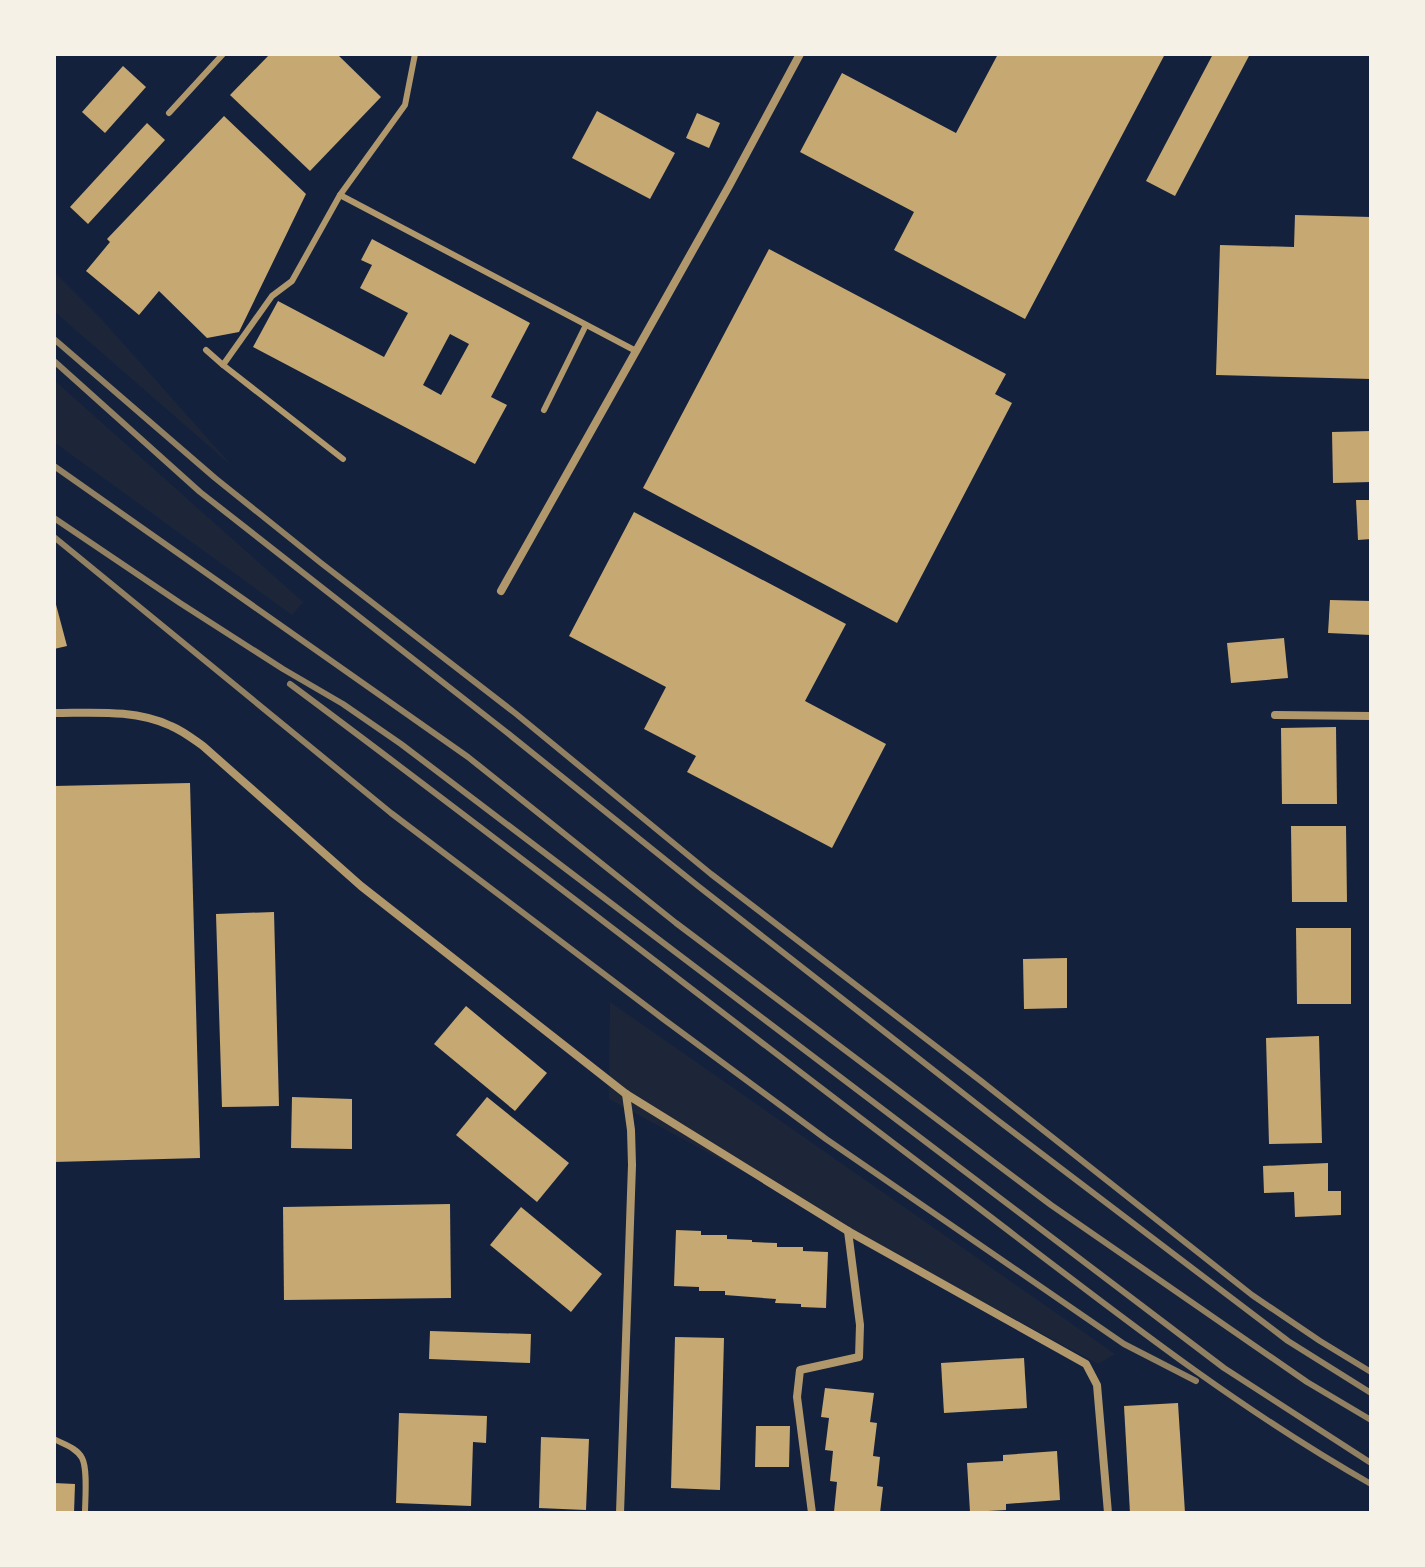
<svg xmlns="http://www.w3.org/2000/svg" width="1425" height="1567" viewBox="0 0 1425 1567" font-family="'Varela Round',sans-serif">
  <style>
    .green { fill: #1d2539 }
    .building { fill: #c6a872; fill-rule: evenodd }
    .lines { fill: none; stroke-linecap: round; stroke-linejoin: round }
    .service { stroke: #b1986c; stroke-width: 6 }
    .minor { stroke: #b1986c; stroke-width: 8 }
    .rail { stroke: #918062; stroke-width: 6 }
  </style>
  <rect width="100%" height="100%" fill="#14213d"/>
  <g class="green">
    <path d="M54 272 103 321 233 467 54 311Z"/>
    <path d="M54 380 303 602 292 615 54 442Z"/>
    <path d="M610 1002 1115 1354 1098 1364 609 1099Z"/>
  </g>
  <g class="building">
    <path d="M270 54H337L381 97 310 171 230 95Z"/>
    <path d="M998 54H1165L1025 319 894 250 914 212 800 152 842 73 956 133Z"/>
    <path d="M1213 54H1250L1175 196 1146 181Z"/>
    <path d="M123 66 146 87 105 133 82 112Z"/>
    <path d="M597 111 675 153 650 199 572 158Z"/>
    <path d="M697 113 720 123 709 148 686 138Z"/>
    <path d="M224 116 306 194 239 332 207 338 159 291 139 315 86 271 110 242 107 239Z"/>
    <path d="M147 123 165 140 88 224 70 207Z"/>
    <path d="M1295 215 1371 217V379L1216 375 1220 245 1294 247Z"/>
    <path d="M372 239 530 323 491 397 507 405 475 464 253 347 278 301 384 357 408 313 360 288 372 265 361 260ZM450 334 469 344 441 395 423 385Z"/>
    <path d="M769 249 1006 374 995 394 1012 403 897 623 643 488Z"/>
    <path d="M1371 431V482L1333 483 1332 432Z"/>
    <path d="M1356 500H1371V539L1358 540Z"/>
    <path d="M634 512 846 624 805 701 886 744 832 848 687 772 696 756 644 729 666 687 569 636Z"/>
    <path d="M54 597 67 646 54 649Z"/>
    <path d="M1330 600 1371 601V635L1328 633Z"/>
    <path d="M1284 638 1288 678 1231 683 1227 643Z"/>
    <path d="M1336 727 1337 804H1282L1281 728Z"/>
    <path d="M190 783 200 1158 54 1162V786Z"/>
    <path d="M1291 826H1346L1347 902H1292Z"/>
    <path d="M274 912 279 1106 222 1107 216 914Z"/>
    <path d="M1296 928H1351V1004H1297Z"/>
    <path d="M1067 958V1008L1024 1009 1023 959Z"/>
    <path d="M466 1006 547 1073 515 1111 434 1044Z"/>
    <path d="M1319 1036 1322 1143 1269 1144 1266 1038Z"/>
    <path d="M292 1097 352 1099V1149L291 1148Z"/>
    <path d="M487 1097 569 1163 537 1202 456 1135Z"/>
    <path d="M1328 1163V1191H1341V1215L1295 1217 1294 1192 1264 1193 1263 1166Z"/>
    <path d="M450 1204 451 1298 284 1300 283 1207Z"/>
    <path d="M521 1207 602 1274 571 1312 490 1245Z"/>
    <path d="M676 1230 701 1231V1235H727V1239L752 1240V1242L777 1243V1247H803V1251L828 1252 826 1308 801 1307V1304L775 1303 776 1299 725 1295V1291H699V1287L674 1286Z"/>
    <path d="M430 1331 531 1334 530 1363 429 1359Z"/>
    <path d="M675 1337 724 1338 720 1490 671 1488Z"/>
    <path d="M1024 1358 1027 1408 944 1413 941 1363Z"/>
    <path d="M825 1388 874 1393 870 1422 877 1423 873 1456 880 1457 877 1486 883 1487 880 1513 834 1512 837 1482 830 1481 833 1451 825 1450 829 1418 821 1417Z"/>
    <path d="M1178 1403 1185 1513H1130L1124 1406Z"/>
    <path d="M399 1413 487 1416 486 1443 473 1442 471 1506 396 1503Z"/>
    <path d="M756 1426H790L789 1467H755Z"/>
    <path d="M541 1437 589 1439 586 1510 539 1508Z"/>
    <path d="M1057 1451 1060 1500 1006 1504V1510L970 1512 967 1463 1003 1461V1455Z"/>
    <path d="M54 1483 75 1484 74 1513H54Z"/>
  </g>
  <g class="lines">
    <g class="service">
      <path d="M169 113 223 54"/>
      <path d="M340 195 405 105 415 54"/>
      <path d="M206 350 223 365 272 296 292 281 340 195 636 351"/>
      <path d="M223 365 343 459"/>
      <path d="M544 410 586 325"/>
      <path d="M54 1439C63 1444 77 1448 82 1458 88 1469 85 1500 85 1513"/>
    </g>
    <g class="minor">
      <path d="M501 591 729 186 800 54"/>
      <path d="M54 713C93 713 135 709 171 726 183 731 193 739 203 746L361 886 626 1094 848 1231 1086 1364 1097 1385 1108 1513"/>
      <path d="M1275 715 1371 716"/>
      <path d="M620 1513 632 1165 631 1130 626 1094"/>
      <path d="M812 1513 797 1397 800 1370 859 1357 860 1325 848 1231"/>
    </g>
    <g class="rail">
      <path d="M54 339 215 478 321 563 515 713 711 874 981 1081 1252 1295 1320 1341 1371 1372"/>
      <path d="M54 361 200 492 505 731 698 886 996 1119 1288 1341 1371 1393"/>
      <path d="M54 466 468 757 676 923 1051 1205 1307 1382 1371 1420"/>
      <path d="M54 518 180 603 283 669 343 704 401 744 1224 1368 1371 1463"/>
      <path d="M54 537 391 813 662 1018 826 1139 1124 1344 1196 1381"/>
      <path d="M290 684C516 852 738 1026 963 1196 1095 1296 1226 1402 1371 1484"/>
    </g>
  </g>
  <rect width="1425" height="1567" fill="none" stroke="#f6f1e7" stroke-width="112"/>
</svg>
